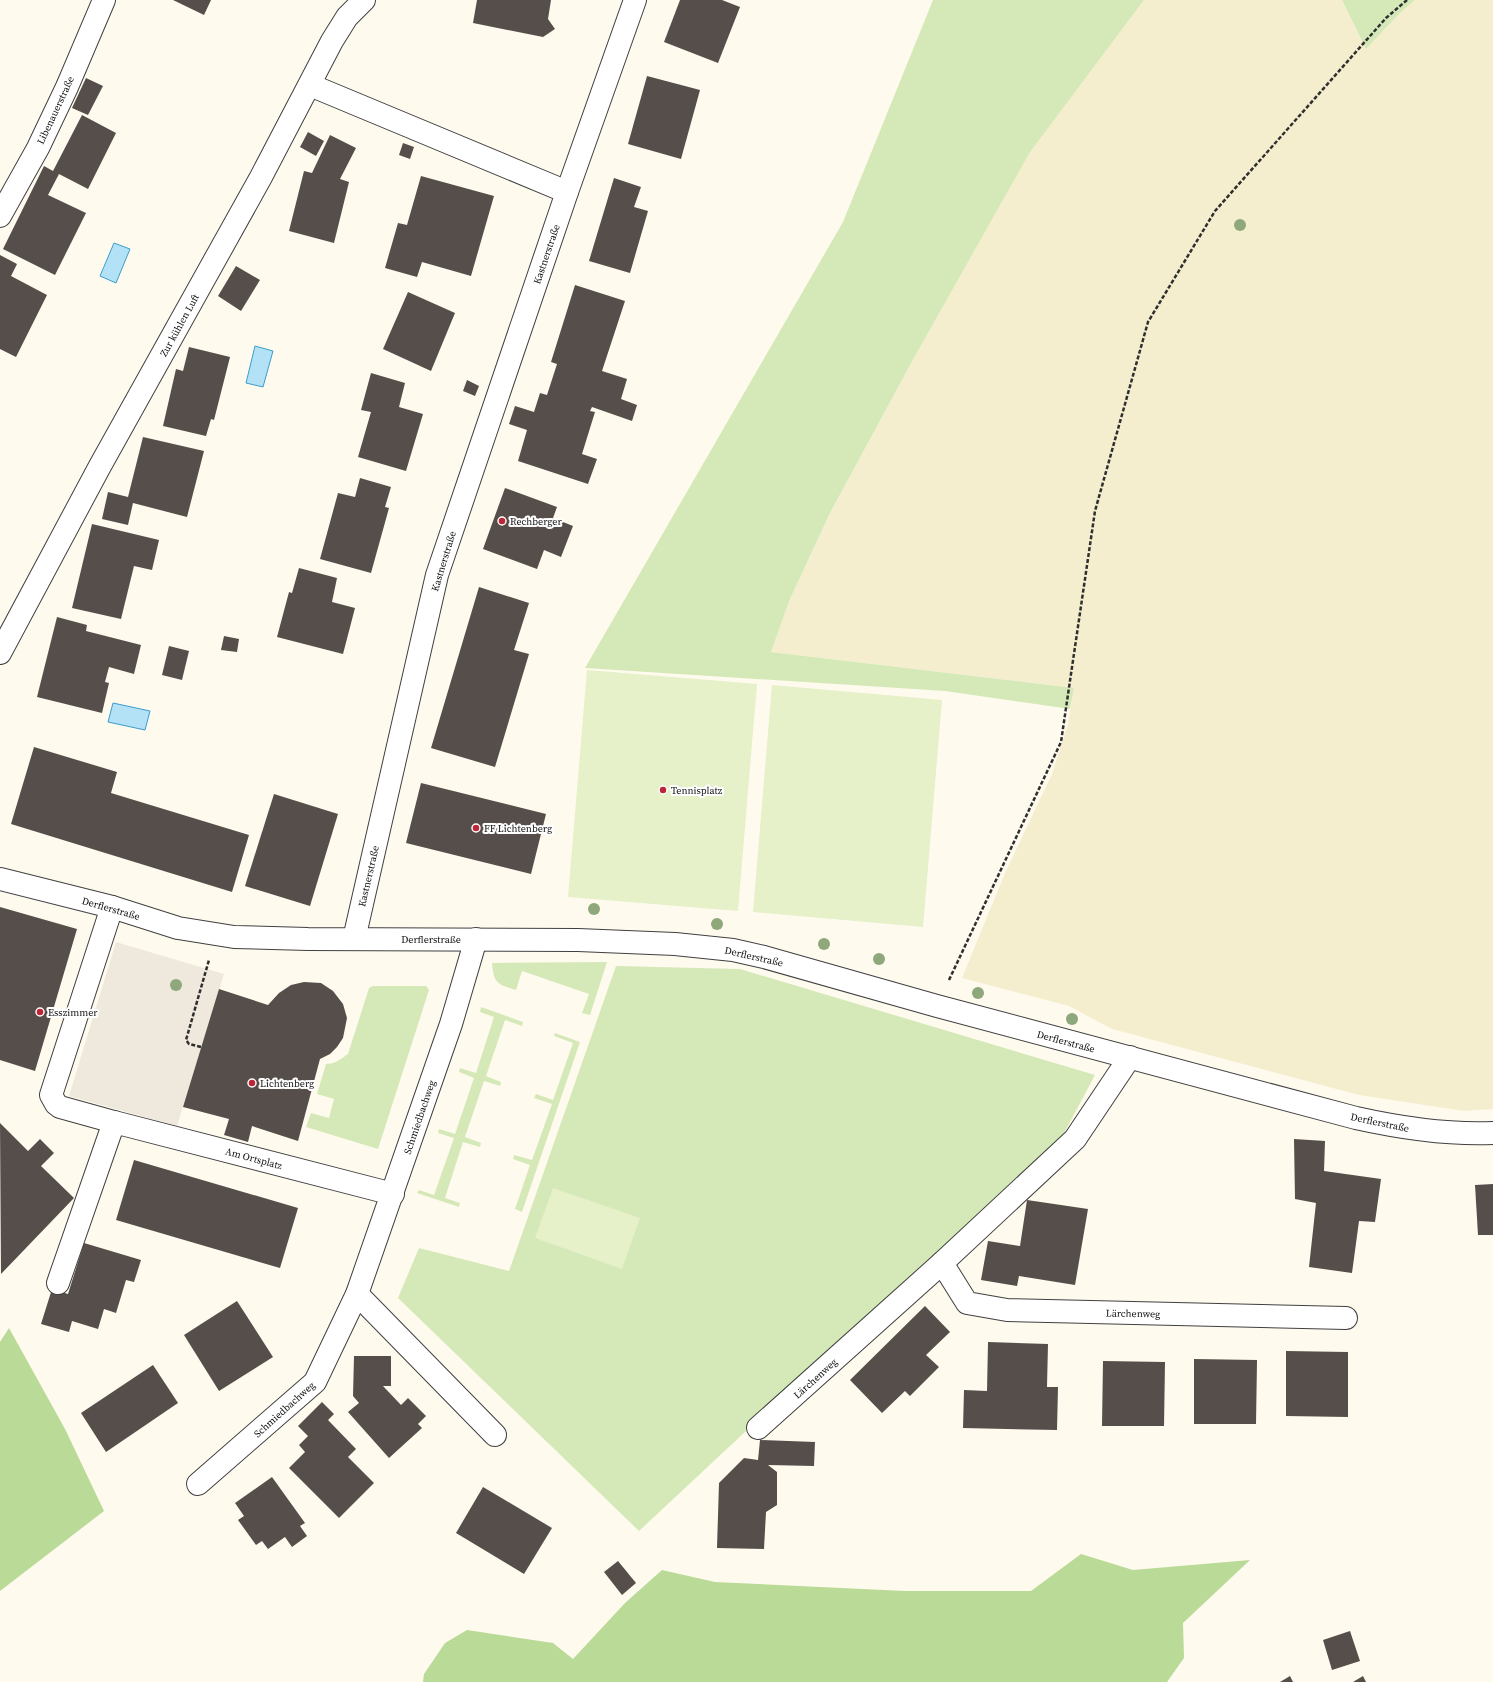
<svg xmlns="http://www.w3.org/2000/svg" width="1493" height="1682" viewBox="0 0 1493 1682" font-family="'Source Serif 4',serif">
  <style>
    .farmland { fill: #f5eece }
    .green { fill: #d5e9b8 }
    .forest { fill: #bada97 }
    .pitch { fill: #e6f0c9 }
    .plaza { fill: #efe9dd }
    .water { fill: #b3e2f6; stroke: #3a9dcd }
    .building { fill: #564e4a }
    .lines { fill: none; stroke-linecap: round; stroke-linejoin: round }
    .minor-casing { stroke: #404040; stroke-width: 24 }
    .path { stroke: #2f2f2f; stroke-width: 2.5; stroke-dasharray: 4 2; stroke-linecap: butt }
    .minor { stroke: #fff; stroke-width: 22 }
    .tree { fill: #8ea87c }
    .poi-dot { fill: #bd2638; stroke: #fff; stroke-width: 1.5 }
    .labels { text-anchor: middle; stroke-width: 4; stroke-linejoin: round; paint-order: stroke }
    .street-label { font-size: 10px; fill: #0d0d0d; stroke: #fff }
    .poi-label { font-size: 10px; fill: #0d0d0d; stroke: #fff; text-anchor: start }
  </style>
  <rect width="100%" height="100%" fill="#fffaee"/>
  <path class="farmland" d="M1144 0H1342L1366 49 1400 13 1415 0H1493V1109L1464 1111 1359 1095 1112 1029 1069 1006 962 978 1005 873 1052 774 1068 724 1074 688 771 652 790 599 830 513 915 356 1030 151Z"/>
  <g class="green">
    <path d="M933 0H1144L1030 152 915 356 830 513 790 599 771 652 1074 688 1070 709 945 691 585 668 843 222Z"/>
    <path d="M1342 0H1415L1400 13 1366 49Z"/>
    <path d="M607 962 590 1015 582 1013 589 994 522 971 516 990C497 984 494 984 492 963Z"/>
    <path d="M616 966 740 969 1095 1075 1063 1135 639 1531 398 1298 419 1248 509 1271Z"/>
    <path d="M373 986H426L429 990 378 1149 306 1127 311 1113 329 1118 334 1099 317 1094 326 1064C335 1064 341 1059 348 1054L369 988Z"/>
    <path d="M481 1007 523 1022 522 1026 505 1020 486 1076 501 1082 500 1086 484 1081 465 1137 481 1143 480 1147 463 1142 445 1198 460 1203 459 1207 417 1193 419 1190 434 1195 454 1138 438 1133 439 1129 455 1134 474 1078 459 1072 460 1068 476 1073 494 1017 480 1012Z"/>
    <path d="M555 1033 580 1042 522 1212 515 1209 530 1165 513 1159 514 1155 532 1160 552 1104 534 1098 536 1094 553 1100 573 1043 554 1036Z"/>
  </g>
  <g class="forest">
    <path d="M9 1328 65 1429 104 1511 0 1591V1342Z"/>
    <path d="M1081 1554 1133 1570 1250 1560 1183 1623 1184 1658 1167 1682H423L424 1674 445 1643 467 1630 553 1643 573 1659 625 1603 662 1570 715 1582 905 1591H1031Z"/>
  </g>
  <g class="pitch">
    <path d="M587 670 757 684 738 911 568 897Z"/>
    <path d="M772 685 942 700 923 927 753 912Z"/>
    <path d="M553 1188 640 1218 622 1269 535 1238Z"/>
  </g>
  <path class="plaza" d="M116 942 224 974 177 1126 69 1096Z"/>
  <g class="water">
    <path d="M114 243 130 249 116 283 100 276Z"/>
    <path d="M255 346 273 351 263 387 246 383Z"/>
    <path d="M113 703 150 711 145 730 108 722Z"/>
  </g>
  <g class="building">
    <path d="M173 0H211L204 15Z"/>
    <path d="M477 0H551L548 19 555 29 543 37 473 23Z"/>
    <path d="M680 0H722L740 7 718 63 664 42Z"/>
    <path d="M647 76 700 90 681 159 628 144Z"/>
    <path d="M86 78 103 86 88 115 72 108Z"/>
    <path d="M82 115 116 133 88 189 59 174 48 195 86 213 55 275 3 249 44 166 53 171Z"/>
    <path d="M308 132 324 141 316 156 300 147Z"/>
    <path d="M330 135 356 148 340 179 349 182 334 243 289 231 304 171 312 173Z"/>
    <path d="M403 143 414 147 410 159 399 155Z"/>
    <path d="M421 176 494 196 471 276 422 262 417 277 385 268 398 223 407 225Z"/>
    <path d="M614 178 641 187 634 207 648 211 630 273 589 261Z"/>
    <path d="M0 255 17 264 11 276 47 295 16 357 0 349Z"/>
    <path d="M236 266 260 280 241 311 218 296Z"/>
    <path d="M575 285 625 301 602 371 627 379 621 399 637 405 632 421 592 407 590 411 595 412 582 454 597 459 588 484 518 461 527 430 509 424 515 406 534 412 540 393 547 395 557 364 551 362Z"/>
    <path d="M408 292 455 313 431 371 383 349Z"/>
    <path d="M189 347 230 357 214 420 211 419 206 436 163 426 176 369 183 371Z"/>
    <path d="M371 373 405 383 399 407 423 414 406 471 358 457 371 412 361 410Z"/>
    <path d="M467 380 479 386 475 396 463 391Z"/>
    <path d="M143 437 204 451 187 517 133 503 128 525 102 519 108 492 128 497Z"/>
    <path d="M360 478 391 487 385 507 389 508 371 573 320 559 338 493 355 497Z"/>
    <path d="M505 488 557 507 553 518 573 526 561 557 544 550 537 569 483 549Z"/>
    <path d="M92 524 159 540 152 570 134 566 121 619 72 608Z"/>
    <path d="M299 568 337 578 332 602 355 608 343 654 277 637 289 592 292 593Z"/>
    <path d="M479 587 529 603 514 650 529 654 495 767 431 748Z"/>
    <path d="M57 617 87 625 86 631 141 645 134 674 109 667 105 682 109 683 102 713 37 697Z"/>
    <path d="M224 636 239 639 237 652 221 650Z"/>
    <path d="M169 646 189 651 182 680 162 675Z"/>
    <path d="M34 747 117 772 111 793 249 835 232 892 11 824Z"/>
    <path d="M421 783 546 814 531 874 406 843Z"/>
    <path d="M274 794 338 814 310 906 245 886Z"/>
    <path d="M0 907 77 929 35 1071 0 1060Z"/>
    <path d="M304 982 321 983 333 991 343 1004 347 1018 343 1038 337 1047 330 1054 320 1059 298 1141 252 1126 248 1142 224 1135 229 1119 183 1107 219 989 268 1005 279 993 291 985Z"/>
    <path d="M0 1123 28 1151 40 1139 54 1153 41 1166 74 1198 1 1274Z"/>
    <path d="M1294 1139 1325 1141 1324 1171 1381 1179 1375 1222 1359 1221 1352 1273 1309 1267 1316 1203 1295 1199Z"/>
    <path d="M134 1160 298 1208 280 1268 116 1220Z"/>
    <path d="M1493 1184V1235H1478L1475 1185Z"/>
    <path d="M1027 1200 1088 1209 1075 1285 1019 1276 1017 1286 981 1280 988 1241 1020 1246Z"/>
    <path d="M84 1243 141 1260 134 1282 126 1280 116 1313 104 1309 98 1329 72 1321 69 1332 41 1324 52 1289 68 1294Z"/>
    <path d="M237 1301 273 1357 219 1391 184 1335Z"/>
    <path d="M925 1306 950 1332 926 1355 939 1367 910 1396 905 1391 882 1413 850 1380Z"/>
    <path d="M988 1342 1048 1344 1047 1387H1058L1057 1430 963 1428 964 1390 987 1391Z"/>
    <path d="M1286 1351 1348 1352V1417L1286 1416Z"/>
    <path d="M354 1356H391V1386H383L401 1405 408 1398 426 1416 418 1424 422 1428 389 1458 348 1412 359 1403 353 1396Z"/>
    <path d="M1194 1359 1257 1360 1256 1424H1194Z"/>
    <path d="M1103 1361 1165 1362 1164 1426H1102Z"/>
    <path d="M153 1365 178 1403 106 1452 81 1413Z"/>
    <path d="M322 1402 334 1414 328 1420 356 1449 348 1457 374 1483 339 1518 289 1468 305 1452 299 1445 308 1436 298 1426Z"/>
    <path d="M760 1440 815 1442 814 1466 768 1465 777 1472V1505L766 1512 764 1549 717 1548 719 1483 744 1458 758 1460Z"/>
    <path d="M272 1477 305 1523 300 1526 307 1536 292 1547 285 1537 268 1549 262 1541 256 1545 238 1520 244 1516 235 1503Z"/>
    <path d="M483 1487 552 1528 524 1574 456 1533Z"/>
    <path d="M618 1561 636 1583 622 1595 604 1572Z"/>
    <path d="M1350 1631 1360 1661 1332 1670 1323 1640Z"/>
    <path d="M1290 1676 1293 1682H1280Z"/>
    <path d="M1363 1676 1366 1682H1353Z"/>
  </g>
  <g class="lines">
    <defs>
      <g id="minor">
        <path d="M310 85 567 192"/>
        <path d="M0 216 38 148 67 87 104 0"/>
        <path d="M0 653 100 466 261 177 332 41 347 17 364 0"/>
        <path d="M0 879 112 907 178 928 234 937 308 939 578 940 675 944 733 950 764 957 937 1006 1356 1118C1401 1128 1446 1135 1493 1133"/>
        <path d="M112 907 51 1095 56 1104 60 1107 114 1122"/>
        <path d="M354 939 437 575 567 192 635 0"/>
        <path d="M942 1263 967 1303 1007 1310 1346 1318"/>
        <path d="M58 1283 114 1122 393 1194"/>
        <path d="M357 1294 495 1435"/>
        <path d="M758 1428 942 1263 1075 1139 1130 1057"/>
        <path d="M198 1484 315 1382 357 1294 451 1024 476 939"/>
      </g>
    </defs>
    <use href="#minor" class="minor-casing"/>
    <g class="path">
      <path d="M949 980 1061 742 1095 511 1148 322 1215 211 1386 18 1407 0"/>
      <path d="M201 1047 189 1044 186 1040 209 960"/>
    </g>
    <use href="#minor" class="minor"/>
  </g>
  <g class="tree">
    <circle cx="1240" cy="225" r="6"/>
    <circle cx="594" cy="909" r="6"/>
    <circle cx="717" cy="924" r="6"/>
    <circle cx="824" cy="944" r="6"/>
    <circle cx="879" cy="959" r="6"/>
    <circle cx="176" cy="985" r="6"/>
    <circle cx="978" cy="993" r="6"/>
    <circle cx="1072" cy="1019" r="6"/>
  </g>
  <g class="poi-dot">
    <circle cx="502" cy="521" r="4"/>
    <circle cx="663" cy="790" r="4"/>
    <circle cx="476" cy="828" r="4"/>
    <circle cx="40" cy="1012" r="4"/>
    <circle cx="252" cy="1083" r="4"/>
  </g>
  <g class="labels">
    <g class="street-label">
      <text transform="translate(55 110) rotate(-65)" y="4">Libenauerstraße</text>
      <text transform="translate(546 254) rotate(-71)" y="4">Kastnerstraße</text>
      <text transform="translate(179 325) rotate(-61)" y="4">Zur kühlen Luft</text>
      <text transform="translate(443 561) rotate(-73)" y="4">Kastnerstraße</text>
      <text transform="translate(368 876) rotate(-77)" y="4">Kastnerstraße</text>
      <text transform="translate(111 908) rotate(16)" y="4">Derflerstraße</text>
      <text x="431" y="943">Derflerstraße</text>
      <text transform="translate(754 956) rotate(13)" y="4">Derflerstraße</text>
      <text transform="translate(1066 1041) rotate(15)" y="4">Derflerstraße</text>
      <text transform="translate(419 1117) rotate(-71)" y="4">Schmiedbachweg</text>
      <text transform="translate(1380 1122) rotate(12)" y="4">Derflerstraße</text>
      <text transform="translate(254 1158) rotate(15)" y="4">Am Ortsplatz</text>
      <text transform="translate(1133 1313) rotate(1)" y="4">Lärchenweg</text>
      <text transform="translate(815 1378) rotate(-42)" y="4">Lärchenweg</text>
      <text transform="translate(284 1409) rotate(-42)" y="4">Schmiedbachweg</text>
    </g>
    <g class="poi-label">
      <text x="510" y="525">Rechberger</text>
      <text x="671" y="794">Tennisplatz</text>
      <text x="484" y="832">FF Lichtenberg</text>
      <text x="48" y="1016">Esszimmer</text>
      <text x="260" y="1087">Lichtenberg</text>
    </g>
  </g>
</svg>
